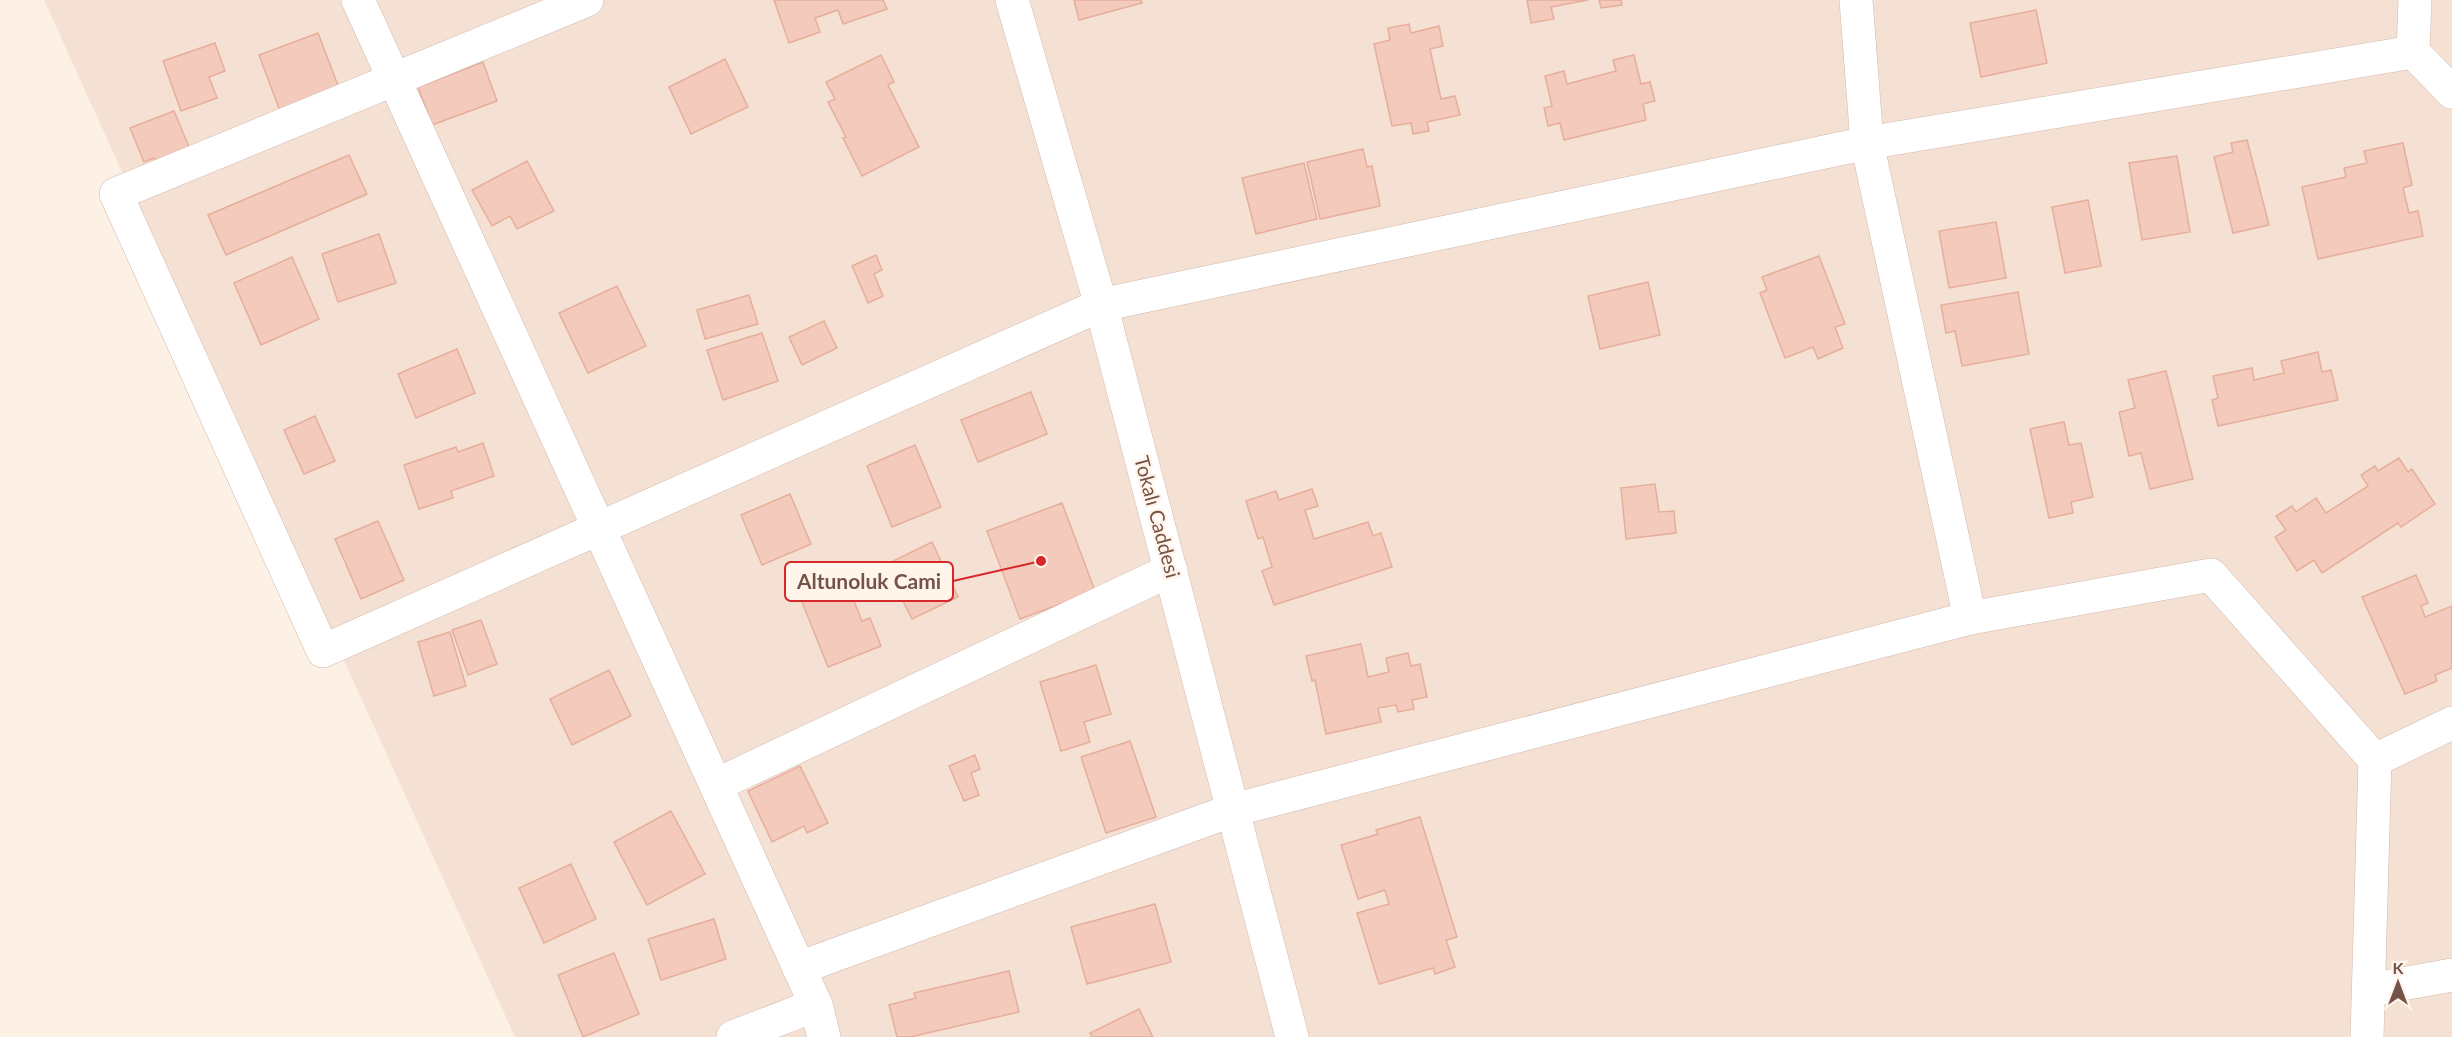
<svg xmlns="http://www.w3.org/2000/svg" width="2452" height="1037" viewBox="0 0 2452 1037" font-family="Lato,sans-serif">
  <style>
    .residential { fill: #f5e1d3 }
    .building { fill: #f3cabb; stroke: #e6ae9b; stroke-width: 1.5 }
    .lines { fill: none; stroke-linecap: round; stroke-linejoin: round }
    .street-casing { stroke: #d1b8ad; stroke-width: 34 }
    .secondary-casing { stroke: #d7b9ac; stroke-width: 34 }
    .street { stroke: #fff; stroke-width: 33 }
    .secondary { stroke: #fff; stroke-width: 33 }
    .labels { text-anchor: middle; stroke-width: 5; stroke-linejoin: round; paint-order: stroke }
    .street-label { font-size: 20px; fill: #765349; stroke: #fff5eb }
    .leader { fill: none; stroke: #d62828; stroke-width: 2 }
    .callout-dot { fill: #d62828; stroke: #fff5eb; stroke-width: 2 }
    .callout { fill: #fff5eb; stroke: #d62828; stroke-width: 2 }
    .callout-label { font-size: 21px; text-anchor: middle; font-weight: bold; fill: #765349 }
  </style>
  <rect width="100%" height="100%" fill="#fdf0e5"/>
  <path class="residential" d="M44 0H2452V1037H515Z"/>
  <g class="building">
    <path d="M774 0H883L887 9 843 24 838 10 815 18 820 32 789 43Z"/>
    <path d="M1074 0H1141L1142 3 1079 20Z"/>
    <path d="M1527 0H1588L1551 7 1554 19 1531 23Z"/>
    <path d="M1599 0H1621L1622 5 1601 8Z"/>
    <path d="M2036 10 2047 63 1981 77 1970 23Z"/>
    <path d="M1409 24 1411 33 1439 26 1443 46 1430 49 1441 99 1455 96 1460 115 1427 122 1429 131 1413 134 1411 123 1392 126 1374 44 1390 40 1388 28Z"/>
    <path d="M318 33 339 88 280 111 259 55Z"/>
    <path d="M215 43 225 71 209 77 217 98 181 111 163 61Z"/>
    <path d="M881 55 894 82 888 85 919 147 862 176 843 138 846 137 828 102 835 99 826 82Z"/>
    <path d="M1634 55 1641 84 1650 82 1655 101 1643 104 1646 120 1564 140 1560 123 1548 126 1544 108 1552 106 1545 76 1564 71 1567 84 1616 71 1613 60Z"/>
    <path d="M725 59 748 107 691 134 669 87Z"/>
    <path d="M483 62 497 101 432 125 418 87Z"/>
    <path d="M174 111 192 154 158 168 154 158 144 162 130 128Z"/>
    <path d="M2247 140 2269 225 2233 233 2214 157 2233 152 2231 143Z"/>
    <path d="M2403 143 2412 185 2403 188 2409 213 2418 211 2423 236 2318 259 2302 187 2346 177 2344 168 2367 163 2364 151Z"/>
    <path d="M1363 149 1367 167 1372 166 1380 206 1320 219 1307 162Z"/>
    <path d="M349 155 367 194 226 255 208 215Z"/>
    <path d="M2177 156 2190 232 2142 240 2129 163Z"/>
    <path d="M527 161 554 211 517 229 510 216 492 226 472 190Z"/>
    <path d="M1304 163 1317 219 1256 234 1242 178Z"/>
    <path d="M2088 200 2101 266 2065 273 2052 207Z"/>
    <path d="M1996 222 2006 278 1949 288 1939 231Z"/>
    <path d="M379 234 396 283 338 302 322 254Z"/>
    <path d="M876 255 882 270 874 274 883 296 868 303 852 266Z"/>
    <path d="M1819 256 1845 324 1835 327 1843 348 1818 359 1813 347 1785 358 1760 293 1767 290 1762 277Z"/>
    <path d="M292 257 319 319 261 345 234 283Z"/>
    <path d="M1648 282 1660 335 1600 349 1588 296Z"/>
    <path d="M617 286 646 346 588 373 559 313Z"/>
    <path d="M2018 292 2029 354 1962 366 1955 331 1946 333 1941 305Z"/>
    <path d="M749 295 758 324 705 339 697 310Z"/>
    <path d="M824 321 837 348 802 365 789 337Z"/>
    <path d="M762 333 778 381 723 400 707 350Z"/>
    <path d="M457 349 475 393 416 418 398 374Z"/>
    <path d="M2318 352 2322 372 2331 370 2338 400 2218 426 2212 400 2218 398 2213 376 2252 368 2254 380 2284 373 2281 361Z"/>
    <path d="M2166 371 2193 479 2150 489 2141 453 2129 456 2119 412 2135 408 2128 380Z"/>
    <path d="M1031 392 1047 434 978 462 961 420Z"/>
    <path d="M315 416 335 461 304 474 284 430Z"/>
    <path d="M2064 422 2069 445 2081 443 2093 497 2071 502 2073 513 2049 518 2030 429Z"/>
    <path d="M483 443 494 476 451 491 453 498 419 509 404 465 456 447 458 452Z"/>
    <path d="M915 445 941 507 892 527 867 466Z"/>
    <path d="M2399 458 2408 472 2412 469 2435 504 2401 527 2398 523 2322 573 2314 560 2297 571 2275 537 2286 530 2276 516 2292 506 2296 512 2316 498 2326 513 2368 486 2361 475 2375 466 2378 471Z"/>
    <path d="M1655 484 1659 512 1674 511 1676 533 1626 539 1621 488Z"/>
    <path d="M1312 489 1318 506 1305 510 1314 539 1368 522 1373 536 1381 533 1392 567 1274 605 1262 571 1272 567 1263 537 1258 539 1246 501 1276 491 1279 500Z"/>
    <path d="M790 494 811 544 762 565 741 515Z"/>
    <path d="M1062 503 1095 591 1020 619 987 531Z"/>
    <path d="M378 521 404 580 361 599 335 539Z"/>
    <path d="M932 542 958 597 912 619 885 565Z"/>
    <path d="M2416 575 2428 603 2421 606 2425 617 2452 606V668L2435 675 2437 681 2405 694 2362 597Z"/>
    <path d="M845 579 862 621 870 618 881 646 828 667 800 597Z"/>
    <path d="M481 620 497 664 468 675 452 630Z"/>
    <path d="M450 632 466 686 434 696 418 642Z"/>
    <path d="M1361 644 1368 677 1389 672 1386 658 1408 653 1411 666 1420 664 1427 697 1412 700 1414 709 1398 712 1396 705 1378 708 1381 722 1326 734 1315 680 1312 681 1306 656Z"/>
    <path d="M1096 665 1111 714 1084 722 1090 742 1061 751 1040 682Z"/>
    <path d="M609 670 631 716 572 745 550 699Z"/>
    <path d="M1130 741 1156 817 1106 833 1081 757Z"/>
    <path d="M975 755 980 769 971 773 979 795 964 801 949 766Z"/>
    <path d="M800 766 828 823 807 833 804 826 772 842 748 791Z"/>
    <path d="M671 811 705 874 647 905 614 842Z"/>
    <path d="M1420 817 1457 937 1446 940 1455 967 1435 974 1433 968 1379 984 1357 913 1389 904 1385 890 1358 899 1341 845 1378 834 1376 830Z"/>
    <path d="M571 864 596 919 544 943 519 888Z"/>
    <path d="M1155 904 1171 962 1087 984 1071 927Z"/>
    <path d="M714 919 726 959 661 980 648 939Z"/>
    <path d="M614 953 639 1014 583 1037 558 975Z"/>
    <path d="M1009 971 1019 1012 910 1037H897L889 1005 916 998 914 993Z"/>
    <path d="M1139 1009 1153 1037H1092L1090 1033Z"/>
  </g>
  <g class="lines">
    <defs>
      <g id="street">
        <path d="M358 0 816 1005 824 1037"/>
        <path d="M587 0 116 194 323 651 1101 305 1867 143 2413 52"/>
        <path d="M1856 0 1867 143 1970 618"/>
        <path d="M2415 0 2413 52 2452 92"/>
        <path d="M2375 760 2452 723"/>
        <path d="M716 785 1171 570"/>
        <path d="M799 968 1233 810 1970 618 2211 575 2375 760 2367 1037"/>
        <path d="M2369 990 2452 975"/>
        <path d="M733 1037 816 1005"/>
      </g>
      <path id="secondary" d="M1012 0 1101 305 1292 1037"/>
    </defs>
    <use href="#street" class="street-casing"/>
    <use href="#secondary" class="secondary-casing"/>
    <use href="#street" class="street"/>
    <use href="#secondary" class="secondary"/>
  </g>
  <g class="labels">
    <g class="street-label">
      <text transform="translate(1157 517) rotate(75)" y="7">Tokalı Caddesi</text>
    </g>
  </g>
  <path class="leader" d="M1041 561L953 581"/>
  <circle class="callout-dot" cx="1041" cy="561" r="6"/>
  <rect class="callout" x="785" y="562" width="168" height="39" rx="6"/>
  <g class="callout-label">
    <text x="869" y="589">Altunoluk Cami</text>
  </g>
  <g transform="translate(2398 983)" stroke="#fff5eb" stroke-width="4.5" paint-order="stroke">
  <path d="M0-4.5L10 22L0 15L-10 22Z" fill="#765349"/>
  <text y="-9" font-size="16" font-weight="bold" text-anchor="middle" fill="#765349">K</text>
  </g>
</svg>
